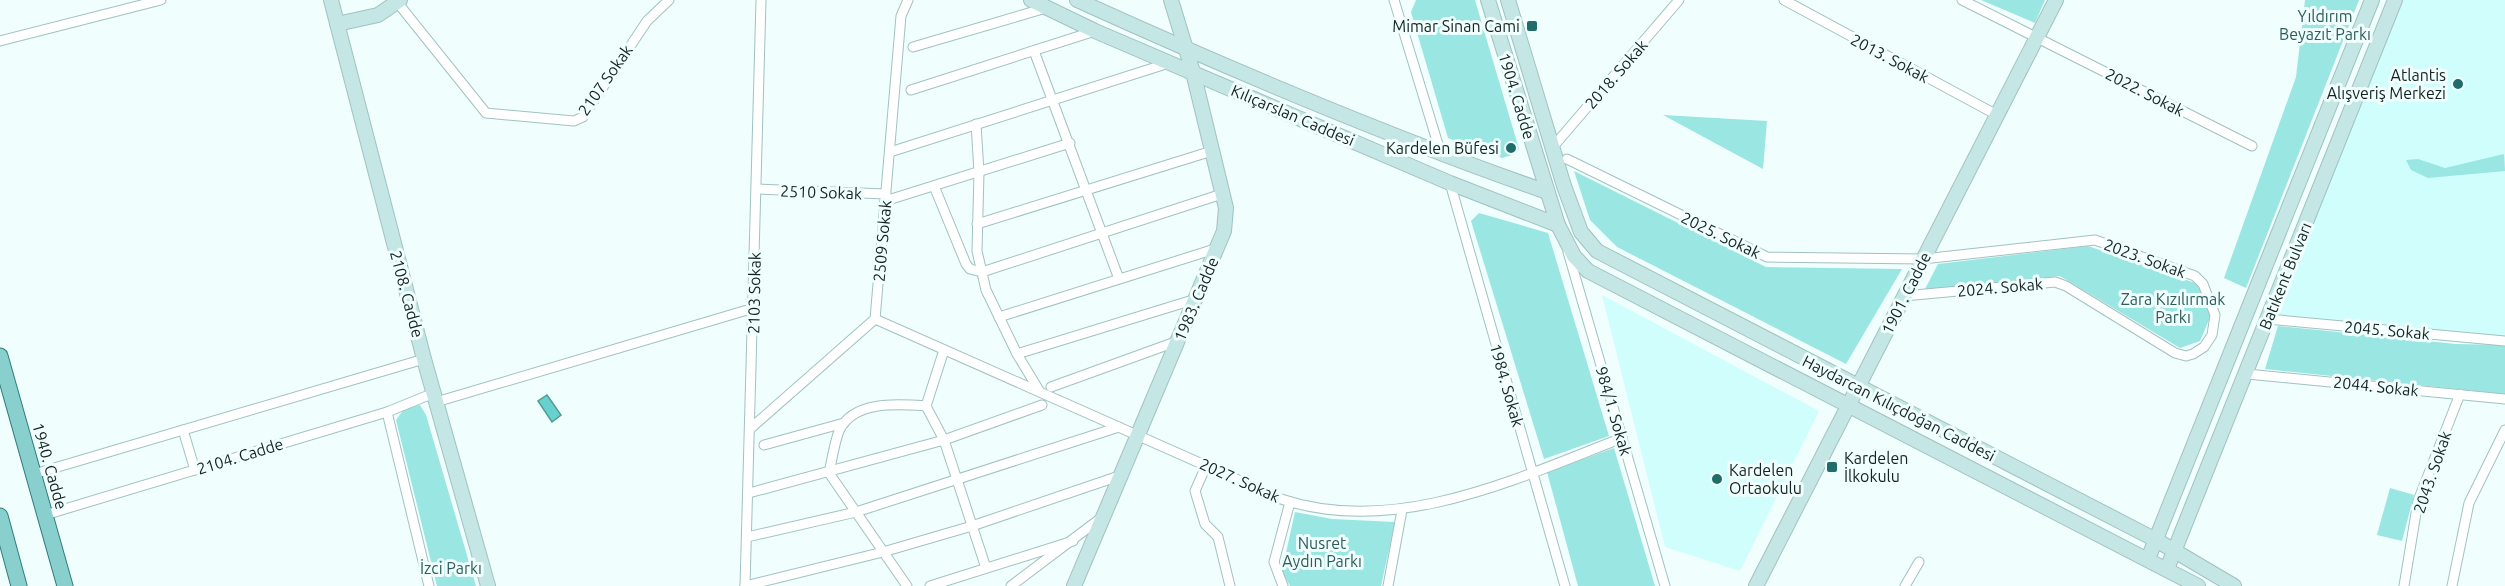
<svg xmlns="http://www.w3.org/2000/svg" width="2505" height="586" viewBox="0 0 2505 586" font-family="Ubuntu,sans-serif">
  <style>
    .built { fill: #d0fefc }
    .green { fill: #9ae6e2 }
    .water { fill: #68d1cd; stroke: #4f9c99; stroke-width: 1.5 }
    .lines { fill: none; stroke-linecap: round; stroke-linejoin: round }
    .street-casing { stroke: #a0c2c0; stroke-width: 11 }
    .secondary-casing { stroke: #a0c2c0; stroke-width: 16 }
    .primary-casing { stroke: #2d7e7b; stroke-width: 17 }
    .street { stroke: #fff; stroke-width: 9 }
    .secondary { stroke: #c4e7e6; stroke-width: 14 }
    .primary { stroke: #89cfcd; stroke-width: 15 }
    .poi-dot { fill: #206c6a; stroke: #f0fefd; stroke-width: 2 }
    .labels { text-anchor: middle; stroke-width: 6; stroke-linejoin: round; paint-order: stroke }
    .park-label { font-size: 16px; fill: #2d5c5a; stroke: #f0fefd }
    .poi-label { font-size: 16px; fill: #142221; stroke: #f0fefd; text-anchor: end }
    .street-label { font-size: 16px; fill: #142221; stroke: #f0fefd }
  </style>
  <rect width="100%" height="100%" fill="#f0fefd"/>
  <g class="built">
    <path d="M2395 0H2505V341L2268 319Z"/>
    <path d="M1602 295 1819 411 1740 571 1665 547Z"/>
  </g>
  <g class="green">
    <path d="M1416 0H1475L1519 149 1512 155 1502 158 1448 138 1411 12Z"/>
    <path d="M1981 0H2045L2035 23Z"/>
    <path d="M2305 0H2359L2246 288 2224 278 2296 77Z"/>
    <path d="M1663 115 1767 121 1763 169Z"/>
    <path d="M2504 154 2505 171 2428 178 2411 170 2406 160 2418 159 2445 168Z"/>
    <path d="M1574 171 1766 267 1902 269 1846 364 1617 247 1590 220Z"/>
    <path d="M1479 213 1548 233 1609 436 1544 459 1471 221Z"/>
    <path d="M2088 246 2198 284 2211 315 2200 341 2180 348 2060 276 1924 291 1938 264Z"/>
    <path d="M2278 326 2456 344 2505 345V394L2265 369Z"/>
    <path d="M420 405 426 415 476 586H437L396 420 404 409Z"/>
    <path d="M1614 448 1655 586H1578L1547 472Z"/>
    <path d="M2390 488 2414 495 2402 541 2377 535Z"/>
    <path d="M1295 512 1332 519 1395 522 1381 586H1290L1282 571Z"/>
  </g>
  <path class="water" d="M547 395 561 415 552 422 538 401Z"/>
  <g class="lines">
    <defs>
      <g id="street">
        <path d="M1394 0 1441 154"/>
        <path d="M1784 0 1997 115"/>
        <path d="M1962 0 2252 146"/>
        <path d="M397 2 486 113 574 121 583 117 647 21 669 0"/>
        <path d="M0 41 161 0"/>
        <path d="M913 47 1046 8"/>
        <path d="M1034 51 1119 279"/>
        <path d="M911 90 1095 31"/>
        <path d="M976 124 979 172 977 251 986 290 1017 354 1040 392"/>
        <path d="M1552 148 1679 0"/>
        <path d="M890 152 1169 63"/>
        <path d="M1567 159 1767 257 1923 259 2095 240 2195 276 2203 284 2215 315 2212 335 2204 347 2193 354 2186 356 2175 353 2066 286 2055 282 1904 296"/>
        <path d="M1450 183 1565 586"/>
        <path d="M934 186 966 264 970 269 982 272 1222 194"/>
        <path d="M757 189 886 194"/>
        <path d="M885 201 1070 143"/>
        <path d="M977 224 1212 151"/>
        <path d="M1568 252 1665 586"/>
        <path d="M999 317 1218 248"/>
        <path d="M875 319 1281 499C1395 537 1516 479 1622 438"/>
        <path d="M2268 319 2505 341"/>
        <path d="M944 350 926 406 944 440 986 568"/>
        <path d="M1017 354 1196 299"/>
        <path d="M2247 374 2505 399"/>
        <path d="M1051 387 1178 341"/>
        <path d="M436 402 754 308"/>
        <path d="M387 412 429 586"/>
        <path d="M751 428 875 319 901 16 908 0"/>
        <path d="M183 430 195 470"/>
        <path d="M764 445 844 423"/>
        <path d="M1206 466 1195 491 1205 524 1218 537 1230 586"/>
        <path d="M34 474 424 359"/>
        <path d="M749 493 944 440 1042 405"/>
        <path d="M45 515 387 412 434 393"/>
        <path d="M747 537 856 512 1119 427"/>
        <path d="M745 586 761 0"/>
        <path d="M745 586 883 552 972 526 1122 475"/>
        <path d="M907 586 829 473C832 460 834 444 839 431 853 400 898 404 926 406"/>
        <path d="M930 586 1073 541"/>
        <path d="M1011 586 1101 518"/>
        <path d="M1283 586 1274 562 1290 502"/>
        <path d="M1388 586 1402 510"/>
        <path d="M1905 586 1919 562"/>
        <path d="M2404 586 2418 501 2460 394"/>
        <path d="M2452 586 2469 503 2505 430"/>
      </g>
      <g id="secondary">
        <path d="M331 0 424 359 488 586"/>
        <path d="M1031 0 1095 31 1450 183 1558 225"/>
        <path d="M1077 0C1231 70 1387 136 1547 192"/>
        <path d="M1488 0 1558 225 1574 256 1588 271 2198 586"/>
        <path d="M1508 0 1564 186 1581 232 1597 251 2156 540 2234 586"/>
        <path d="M337 24 378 15 400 0"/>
        <path d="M2148 559 2372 0"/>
        <path d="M2167 569 2395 0"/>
        <path d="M1074 586 1224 231 1226 208 1193 72 1171 0"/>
        <path d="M1756 586 2056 0"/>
      </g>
      <g id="primary">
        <path d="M0 356 65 586"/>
        <path d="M0 516 19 586"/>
      </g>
    </defs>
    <use href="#street" class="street-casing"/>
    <use href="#secondary" class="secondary-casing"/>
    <use href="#primary" class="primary-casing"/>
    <use href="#street" class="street"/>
    <use href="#secondary" class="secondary"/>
    <use href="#primary" class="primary"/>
  </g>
  <g class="poi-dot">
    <rect x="1526" y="20" width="12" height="12" rx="3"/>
    <circle cx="2458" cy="84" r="6"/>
    <circle cx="1511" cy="148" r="6"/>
    <rect x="1826" y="461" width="12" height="12" rx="3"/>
    <circle cx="1717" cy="479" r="6"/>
  </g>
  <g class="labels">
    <g class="park-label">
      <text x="2325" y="22">Yıldırım<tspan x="2325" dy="18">Beyazıt Parkı</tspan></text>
      <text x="2173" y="305">Zara Kızılırmak<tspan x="2173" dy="18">Parkı</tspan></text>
      <text x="1322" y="549">Nusret<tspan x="1322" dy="18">Aydın Parkı</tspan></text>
      <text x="451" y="574">İzci Parkı</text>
    </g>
    <g class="poi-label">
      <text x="1520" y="32">Mimar Sinan Cami</text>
      <text x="2446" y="81">Atlantis<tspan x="2446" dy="18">Alışveriş Merkezi</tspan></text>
      <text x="1499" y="154">Kardelen Büfesi</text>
      <text x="1844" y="464" text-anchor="start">Kardelen<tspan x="1844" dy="18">İlkokulu</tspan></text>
      <text x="1729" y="476" text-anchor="start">Kardelen<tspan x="1729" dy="18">Ortaokulu</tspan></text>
    </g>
    <g class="street-label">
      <text transform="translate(1890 58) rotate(28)" y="6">2013. Sokak</text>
      <text transform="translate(1616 74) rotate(-49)" y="6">2018. Sokak</text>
      <text transform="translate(605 80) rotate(-55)" y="6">2107 Sokak</text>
      <text transform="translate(2145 92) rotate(27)" y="6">2022. Sokak</text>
      <text transform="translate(1517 96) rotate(73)" y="6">1904. Cadde</text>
      <text transform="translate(1293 115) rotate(23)" y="6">Kılıçarslan Caddesi</text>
      <text transform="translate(821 192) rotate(2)" y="6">2510 Sokak</text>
      <text transform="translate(1721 235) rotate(26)" y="6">2025. Sokak</text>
      <text transform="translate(882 241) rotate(-85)" y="6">2509 Sokak</text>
      <text transform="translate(2145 258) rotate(20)" y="6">2023. Sokak</text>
      <text transform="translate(2285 276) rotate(-68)" y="6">Batıkent Bulvarı</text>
      <text transform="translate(2000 287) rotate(-5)" y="6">2024. Sokak</text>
      <text transform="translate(754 293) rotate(-89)" y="6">2103 Sokak</text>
      <text transform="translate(1906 293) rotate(-63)" y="6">1901. Cadde</text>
      <text transform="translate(407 294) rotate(75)" y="6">2108. Cadde</text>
      <text transform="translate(1196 299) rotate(-67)" y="6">1983. Cadde</text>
      <text transform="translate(2387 330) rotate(5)" y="6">2045. Sokak</text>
      <text transform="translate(1507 385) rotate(74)" y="6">1984. Sokak</text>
      <text transform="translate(2376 386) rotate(6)" y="6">2044. Sokak</text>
      <text transform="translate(1899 408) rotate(27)" y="6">Haydarcan Kılıçdoğan Caddesi</text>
      <text transform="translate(1614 411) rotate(74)" y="6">984/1. Sokak</text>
      <text transform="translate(240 456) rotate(-17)" y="6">2104. Cadde</text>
      <text transform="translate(50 466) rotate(74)" y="6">1940. Cadde</text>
      <text transform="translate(2432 472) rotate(-71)" y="6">2043. Sokak</text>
      <text transform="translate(1240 480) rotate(24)" y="6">2027. Sokak</text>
    </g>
  </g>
</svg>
